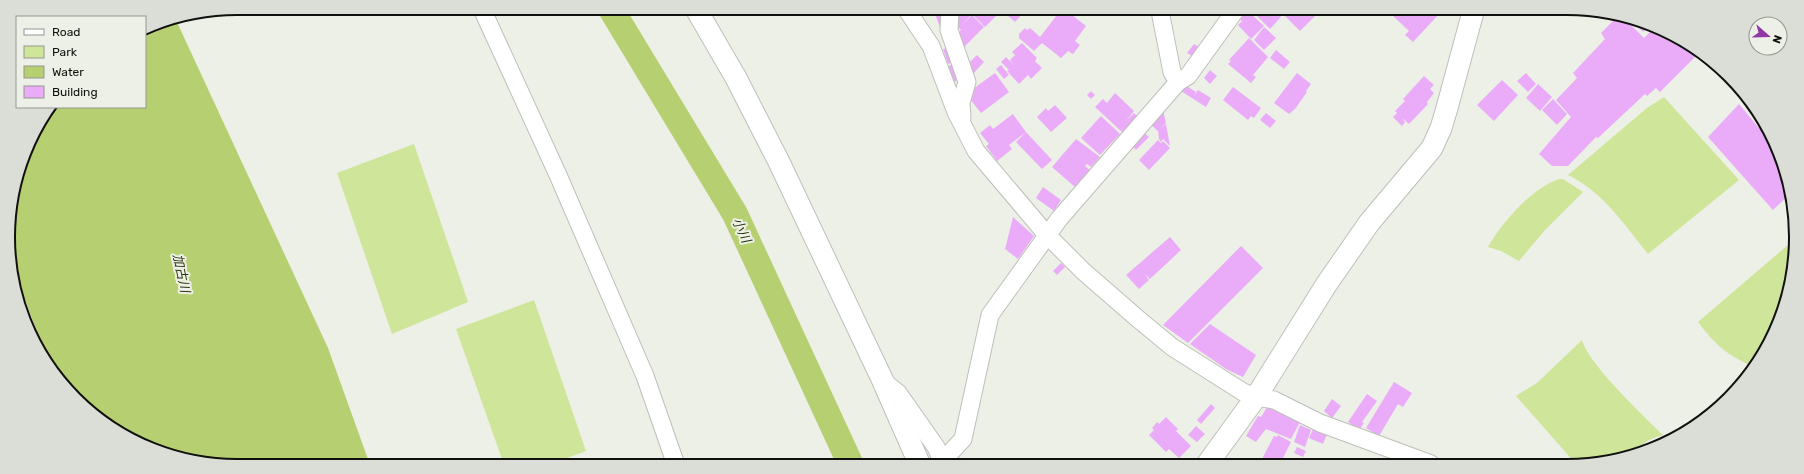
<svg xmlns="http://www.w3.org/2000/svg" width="1804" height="474" viewBox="0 0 1804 474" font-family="Rubik,'Noto Sans JP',sans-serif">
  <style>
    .green { fill: #cfe599 }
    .water { fill: #b6d071 }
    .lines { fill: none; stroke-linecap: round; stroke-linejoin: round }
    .river { stroke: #b6d071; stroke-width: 26 }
    .building { fill: #eaacf9 }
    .minor-casing { stroke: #bdc0b8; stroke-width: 19 }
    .tertiary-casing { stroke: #bdc0b8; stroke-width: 23 }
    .minor { stroke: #fff; stroke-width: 17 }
    .tertiary { stroke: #fff; stroke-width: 21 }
    .labels { text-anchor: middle; stroke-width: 4; stroke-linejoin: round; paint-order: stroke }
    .water-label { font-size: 13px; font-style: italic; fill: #2a340b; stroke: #edf0e7 }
    .rim { fill: none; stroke: #10110e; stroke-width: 2 }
  </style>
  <rect width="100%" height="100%" fill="#edf0e7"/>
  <g class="green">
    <path d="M1664 97 1739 180 1648 254C1624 224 1603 192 1568 175L1647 108Z"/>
    <path d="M414 144 468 302 392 334 337 173Z"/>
    <path d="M1559 179H1563L1583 192 1545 230 1519 261 1501 251 1488 247C1502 222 1532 188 1559 179Z"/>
    <path d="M1789 244 1792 248V281L1772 338 1766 348 1749 365C1723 352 1715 344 1698 322Z"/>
    <path d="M534 300 586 451 556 462H503L456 329Z"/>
    <path d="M1582 340C1589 365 1643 415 1663 435 1645 440 1644 444 1631 454 1619 462 1590 464 1576 464L1516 396 1537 383Z"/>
  </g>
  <path class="water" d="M176 20 328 348 369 462H193L122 435 55 376 51 368 25 300 14 279 9 222 32 136 54 107H145V28L150 25Z"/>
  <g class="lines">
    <path class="river" d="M611 9 735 214 850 463"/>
  </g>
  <g class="building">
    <path d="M955 10H971L969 13 971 15 963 24 972 15 984 27 964 47 954 37 961 30 952 21Z"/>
    <path d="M972 10H1002L985 27 970 12Z"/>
    <path d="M1011 10H1020L1023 13 1015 22 1007 15Z"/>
    <path d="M1060 11H1067L1086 26 1075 41 1080 45 1073 54 1068 51 1061 58 1042 43 1034 51 1019 38V34L1025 28 1027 30 1030 28 1040 37Z"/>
    <path d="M1248 11 1264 26 1251 39 1238 25 1242 21 1240 19Z"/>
    <path d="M1258 11H1276L1281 17 1270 29 1255 14Z"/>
    <path d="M1280 11H1320L1300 31Z"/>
    <path d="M942 12 947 24 940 27 935 14Z"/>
    <path d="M1393 12H1441L1413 42 1405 35 1409 31 1391 14Z"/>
    <path d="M1619 15 1623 17 1644 38 1653 29 1694 46 1700 52 1660 92 1656 88 1647 96 1645 94 1598 138 1596 137 1568 166H1552L1539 154 1571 117 1556 100 1577 78 1573 73 1605 39 1601 33Z"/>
    <path d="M1631 21 1645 26 1647 28 1643 32Z"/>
    <path d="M1264 27 1276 38 1264 50 1254 40Z"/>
    <path d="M1249 38 1268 57 1253 75 1256 77 1251 83 1228 64 1231 61 1229 60Z"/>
    <path d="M1022 43 1037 58 1035 61 1042 68 1031 79 1028 75 1019 84 1007 71 1009 70 1001 62 1006 57 1014 65 1010 60 1015 55 1012 52Z"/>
    <path d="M1194 44 1199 47 1192 56 1187 53Z"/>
    <path d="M952 47 957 61 948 64 943 49Z"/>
    <path d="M1276 50 1290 62 1284 69 1270 58Z"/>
    <path d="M977 55 984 62 972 75 965 67Z"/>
    <path d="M958 63 963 78 953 82 948 66Z"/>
    <path d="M1001 65 1009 75 1004 79 996 69Z"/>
    <path d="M1210 70 1217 76 1210 84 1204 78Z"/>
    <path d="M995 73 1009 92 981 113 966 94Z"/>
    <path d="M1297 73 1311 84 1306 91 1307 92 1295 109 1289 114 1274 103Z"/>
    <path d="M1526 73 1536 84 1528 92 1517 81Z"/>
    <path d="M1424 76 1434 85 1430 89 1434 93 1427 102 1428 104 1409 124 1402 118 1405 122 1402 126 1393 117 1397 113 1395 111 1405 101 1403 99Z"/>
    <path d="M1502 80 1518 95 1494 121 1477 105Z"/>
    <path d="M1538 84 1552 97 1540 111 1526 98Z"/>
    <path d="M1185 85 1196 92 1193 97 1198 90 1211 98 1206 107 1181 91Z"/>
    <path d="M1233 87 1261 108 1254 118 1251 116 1248 120 1223 100Z"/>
    <path d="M1091 91 1095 95 1091 99 1087 95Z"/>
    <path d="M1115 93 1134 111 1126 121 1134 113 1138 117 1122 132 1095 107 1103 99 1107 103Z"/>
    <path d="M1553 99 1567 114 1557 125 1542 110Z"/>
    <path d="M1739 104 1759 128 1763 124 1792 192 1773 210 1708 137Z"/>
    <path d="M1055 105 1067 118 1051 132 1037 117 1046 108 1048 111Z"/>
    <path d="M1163 110 1166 123 1161 128 1166 124 1170 146 1163 139 1161 142 1159 139 1158 131 1150 124Z"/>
    <path d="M1266 113 1276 121 1270 128 1260 120Z"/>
    <path d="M1013 114 1026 132 1009 145 1012 149 997 161 986 146 989 144 980 133 990 125 993 129Z"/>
    <path d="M1101 116 1120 134 1100 155 1081 138Z"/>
    <path d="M1142 131 1149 137 1136 150 1130 144Z"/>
    <path d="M1026 132 1052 160 1042 169 1016 142Z"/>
    <path d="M1076 139 1100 157 1091 167 1087 164 1085 166 1090 170 1075 187 1052 167Z"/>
    <path d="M1158 140 1163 145 1161 143 1163 141 1170 148 1149 170 1139 160Z"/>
    <path d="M1043 187 1061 200 1054 211 1036 198Z"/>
    <path d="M1013 217 1034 236 1018 259 1005 249Z"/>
    <path d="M1170 237 1181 250 1150 279 1145 274 1149 280 1139 289 1126 275Z"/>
    <path d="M1241 246 1263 268 1188 343 1163 325Z"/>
    <path d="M1061 263 1065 267 1057 275 1053 271Z"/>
    <path d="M1210 324 1256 355 1243 377 1226 369 1190 344Z"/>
    <path d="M1394 382 1412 393 1403 407 1398 404 1379 436 1366 428Z"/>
    <path d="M1367 394 1377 401 1362 422 1364 423 1359 430 1348 422Z"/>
    <path d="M1332 399 1341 406 1332 418 1324 411Z"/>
    <path d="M1211 404 1215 408 1201 424 1197 420Z"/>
    <path d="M1269 404 1301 420 1291 439 1266 429 1256 442 1246 436 1258 416 1261 417Z"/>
    <path d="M1166 417 1178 429 1176 431 1191 446 1179 458 1169 449 1166 452 1149 435 1154 430 1152 428 1157 422 1159 424Z"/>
    <path d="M1300 425 1311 430 1305 447 1294 442Z"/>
    <path d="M1196 426 1205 434 1197 442 1188 435Z"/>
    <path d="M1313 429 1327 434 1323 444 1309 438Z"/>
    <path d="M1278 435 1291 442 1280 464 1260 463 1274 436 1277 437Z"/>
    <path d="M1297 447 1306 451 1303 457 1294 453Z"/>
  </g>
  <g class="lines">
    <defs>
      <g id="minor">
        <path d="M482 9 558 175 645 376 675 462"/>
        <path d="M907 10 931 46 956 112 976 151 1047 235 1083 271 1137 318 1172 347 1243 392 1256 397 1274 400 1320 423 1431 464"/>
        <path d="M950 10 949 30 967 82 961 103 962 118"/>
        <path d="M1160 11 1172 72 1178 82"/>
        <path d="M888 385 898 393 936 447 943 463"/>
        <path d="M942 458 950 453 963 439 990 315 1059 219 1178 82 1188 76 1235 11"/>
      </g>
      <g id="tertiary">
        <path d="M696 9 736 78 779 162 882 379 919 463"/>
        <path d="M1208 463 1256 397 1326 285 1369 223 1432 148 1441 128 1447 108 1473 12"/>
      </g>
    </defs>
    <use href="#minor" class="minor-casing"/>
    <use href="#tertiary" class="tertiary-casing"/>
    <use href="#minor" class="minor"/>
    <use href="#tertiary" class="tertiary"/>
  </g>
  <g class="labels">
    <g class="water-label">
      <text transform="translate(742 230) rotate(65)" y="5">小川</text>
      <text transform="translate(182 273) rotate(78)" y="5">加古川</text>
    </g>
  </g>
  <path d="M0 0H1804V474H0ZM237 15H1567A222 222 0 0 1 1789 237V237A222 222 0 0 1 1567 459H237A222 222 0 0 1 15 237V237A222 222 0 0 1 237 15Z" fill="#dbded6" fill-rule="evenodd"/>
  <path class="rim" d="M237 15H1567A222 222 0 0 1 1789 237V237A222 222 0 0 1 1567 459H237A222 222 0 0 1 15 237V237A222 222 0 0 1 237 15Z"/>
  <rect x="16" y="16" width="130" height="92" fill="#edf0e7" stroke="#959790"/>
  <rect x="24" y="29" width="20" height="6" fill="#ffffff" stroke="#959790"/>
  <text x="52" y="36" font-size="12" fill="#10110e">Road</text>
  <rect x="24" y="46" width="20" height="12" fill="#cfe599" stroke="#959790"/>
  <text x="52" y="56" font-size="12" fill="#10110e">Park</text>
  <rect x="24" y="66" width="20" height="12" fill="#b6d071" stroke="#959790"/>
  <text x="52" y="76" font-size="12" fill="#10110e">Water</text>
  <rect x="24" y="86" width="20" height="12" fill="#eaacf9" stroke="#959790"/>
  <text x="52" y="96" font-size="12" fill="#10110e">Building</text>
  <g transform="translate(1768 36) rotate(110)"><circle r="19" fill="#edf0e7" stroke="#959790"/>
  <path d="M0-3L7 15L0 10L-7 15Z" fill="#9138a5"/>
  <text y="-6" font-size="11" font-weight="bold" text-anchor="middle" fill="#10110e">N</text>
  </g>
</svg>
